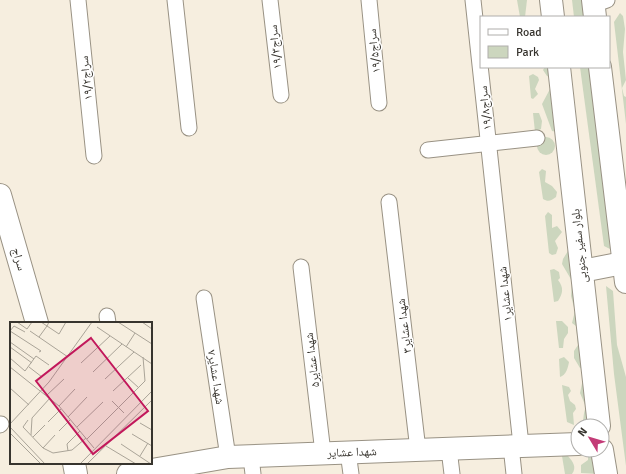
<svg xmlns="http://www.w3.org/2000/svg" width="626" height="474" viewBox="0 0 626 474" font-family="Signika,'Noto Naskh Arabic',sans-serif">
  <style>
    .green { fill: #ccd6be }
    .lines { fill: none; stroke-linecap: round; stroke-linejoin: round }
    .street-casing { stroke: #999284; stroke-width: 17 }
    .secondary-casing { stroke: #999284; stroke-width: 24 }
    .street { stroke: #fff; stroke-width: 15 }
    .secondary { stroke: #fff; stroke-width: 22 }
    .labels { text-anchor: middle; stroke-width: 3; stroke-linejoin: round; paint-order: stroke }
    .street-label { font-size: 12px; fill: #37342e; stroke: #fff }
    .inset-road { fill: none; stroke: #aaa498; stroke-width: 1 }
    .view { fill: #c2185b; fill-opacity: 0.15; stroke: #c2185b; stroke-width: 2 }
    .inset-edge { fill: none; stroke: #37342e; stroke-width: 2 }
  </style>
  <rect width="100%" height="100%" fill="#f6eedf"/>
  <g class="green">
    <path d="M517 0H527L525 17H520Z"/>
    <path d="M572 0H583L585 17H574Z"/>
    <path d="M620 13 623 16 625 29 623 52 626 80 622 88 624 96 626 97V124L614 22Z"/>
    <path d="M545 67H552L557 132 552 131 542 104 550 89 552 78 547 76 543 70Z"/>
    <path d="M580 67H590L607 208 610 249 604 246Z"/>
    <path d="M533 74 538 77 539 80 535 89 538 94 533 99 531 98 529 76Z"/>
    <path d="M533 113H539L542 121 541 129 535 132Z"/>
    <circle cx="546" cy="146" r="9"/>
    <path d="M542 169 546 171 545 182 552 186 557 192 556 197C551 201 548 202 543 199L539 172Z"/>
    <path d="M548 212 552 215V228L557 226 562 232 555 241 558 248 556 254 552 255 549 253 545 216Z"/>
    <path d="M571 246 586 370 580 368 574 358V351L578 345 576 326 572 323 575 311 571 296 572 281 562 264 563 259Z"/>
    <path d="M554 269 559 272 560 278 558 280C564 288 563 293 558 301L554 302 550 270Z"/>
    <path d="M606 286 613 291 617 345 626 377V466L614 374Z"/>
    <path d="M556 321H562L568 327V333L564 339 563 348H559Z"/>
    <path d="M564 357 569 362C568 368 566 375 560 377L559 359Z"/>
    <path d="M583 379 594 426H582C584 419 583 413 586 407L580 393Z"/>
    <path d="M562 385 569 387 571 391 568 395 570 401 575 405 576 409 573 413 574 425 567 422Z"/>
    <path d="M562 456H568C573 462 577 467 572 474H565Z"/>
    <path d="M588 456H598L600 474 581 473V465L588 460Z"/>
  </g>
  <g class="lines">
    <defs>
      <g id="street">
        <path d="M78 0 94 156"/>
        <path d="M175 0 189 128"/>
        <path d="M270 0 281 95"/>
        <path d="M369 0 379 103"/>
        <path d="M473 0 521 445"/>
        <path d="M593 5 607 0"/>
        <path d="M428 150 537 138"/>
        <path d="M389 202 418 450"/>
        <path d="M301 267 323 453"/>
        <path d="M204 298 228 457"/>
        <path d="M107 316 108 323"/>
        <path d="M0 425 1 424"/>
        <path d="M511 446 514 474"/>
        <path d="M449 449 452 474"/>
        <path d="M348 452 351 474"/>
        <path d="M251 457 253 474"/>
      </g>
      <g id="secondary">
        <path d="M551 0 553 17"/>
        <path d="M593 0 595 17"/>
        <path d="M559 67 599 426"/>
        <path d="M600 67 626 282"/>
        <path d="M0 195 37 323"/>
        <path d="M582 271 623 263"/>
        <path d="M602 450 606 474"/>
        <path d="M74 463 76 474"/>
        <path d="M128 474 228 457 578 444"/>
      </g>
    </defs>
    <use href="#street" class="street-casing"/>
    <use href="#secondary" class="secondary-casing"/>
    <use href="#street" class="street"/>
    <use href="#secondary" class="secondary"/>
  </g>
  <g class="labels">
    <g class="street-label">
      <text transform="translate(275 47) rotate(-96)" y="4">سراج۱۹/۳</text>
      <text transform="translate(374 51) rotate(-96)" y="4">سراج۱۹/۵</text>
      <text transform="translate(86 78) rotate(-96)" y="4">سراج۱۹/۲</text>
      <text transform="translate(485 108) rotate(-96)" y="4">سراج۱۹/۸</text>
      <text transform="translate(579 246) rotate(-96)" y="4">بلوار سفیر جنوبی</text>
      <text transform="translate(19 259) rotate(74)" y="4">سراج</text>
      <text transform="translate(505 294) rotate(-96)" y="4">شهدا عشایر۱</text>
      <text transform="translate(404 326) rotate(-97)" y="4">شهدا عشایر۳</text>
      <text transform="translate(312 360) rotate(-97)" y="4">شهدا عشایر۵</text>
      <text transform="translate(216 377) rotate(81)" y="4">شهدا عشایر۷</text>
      <text transform="translate(352 452) rotate(-2)" y="4">شهدا عشایر</text>
    </g>
  </g>
  <g transform="translate(10 322)">
    <rect width="142" height="142" fill="#f6eedf"/>
    <path class="inset-road" d="M7 0 17 7 22 0M39 0 37 4 49 12 56 0M108 0 142 22M132 0 142 7M87 5 142 42M0 9 31 29 29 30M0 9 4 4 15 10M20 9 58 35M29 15 37 4 31 0M0 20 24 37M0 25 22 41M116 25 125 11M0 36 15 49 26 34 39 43M71 41 100 14M0 45 49 84 84 126M19 45 32 55M83 50 112 22M118 56 129 66M95 57 124 30M0 66 19 83M103 69 131 43M37 73 54 57M102 79 114 91M49 84 65 67M58 95 77 75M18 98 13 105 33 126 43 131 62 128 76 116M38 100 51 87M130 101 142 108M0 102 39 60 82 0M0 105 35 142M67 105 93 80M49 109 60 98M0 111 31 142M122 112 142 124M21 113 22 96 40 76M23 115 35 103M77 117 135 59 133 35M111 122 141 142M96 124 126 142M33 126 45 113M58 129 57 122 70 109M130 134 138 121M70 142 142 69M77 142 142 78"/>
    <path class="view" d="M81 16 138 89 83 132 26 59Z"/>
    <rect width="142" height="142" class="inset-edge"/>
  </g>
  <rect x="480" y="16" width="130" height="52" fill="#ffffff" stroke="#afaeab"/>
  <rect x="488" y="29" width="20" height="6" fill="#ffffff" stroke="#afaeab"/>
  <text x="516" y="36" font-size="12" fill="#37342e">Road</text>
  <rect x="488" y="46" width="20" height="12" fill="#ccd6be" stroke="#afaeab"/>
  <text x="516" y="56" font-size="12" fill="#37342e">Park</text>
  <g transform="translate(590 438) rotate(308)"><circle r="19" fill="#ffffff" stroke="#afaeab"/>
  <path d="M0-3L7 15L0 10L-7 15Z" fill="#c33b77"/>
  <text y="-6" font-size="11" font-weight="bold" text-anchor="middle" fill="#37342e">N</text>
  </g>
</svg>
